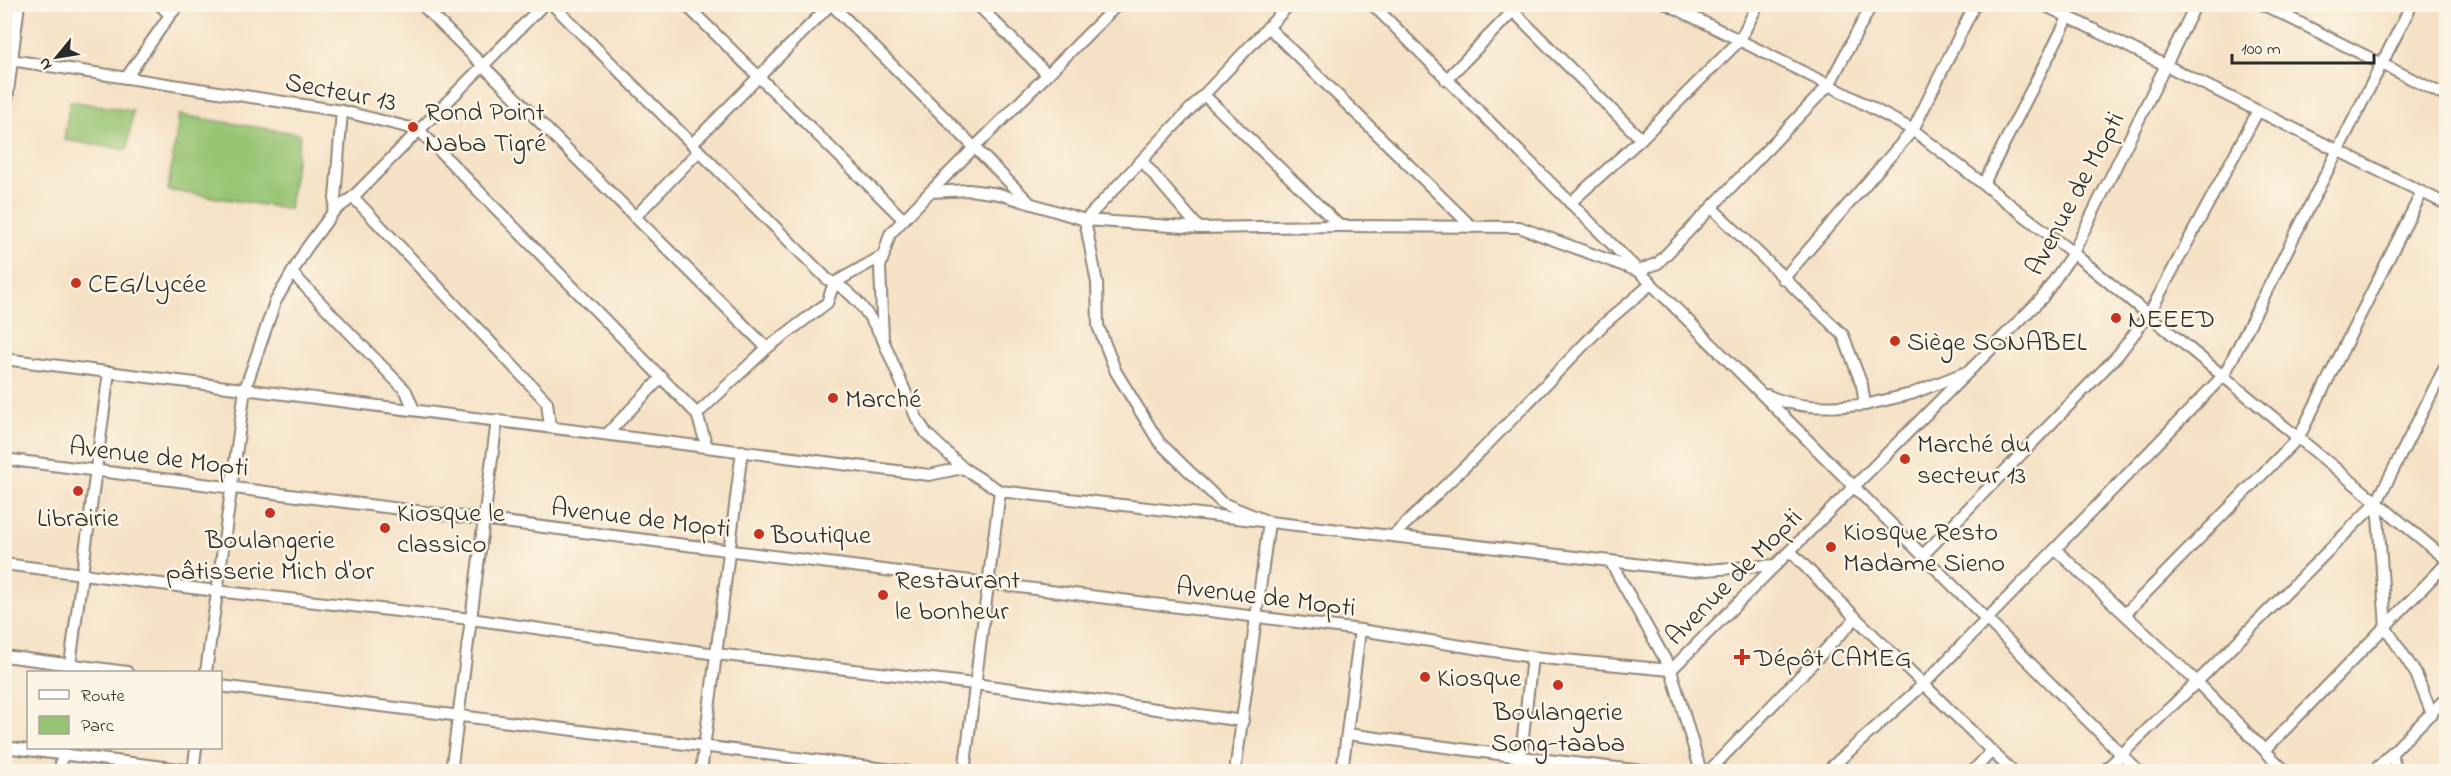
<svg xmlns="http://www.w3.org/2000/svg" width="2451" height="776" viewBox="0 0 2451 776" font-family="'Indie Flower',sans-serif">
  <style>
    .green { fill: #96c472; stroke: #60784e; stroke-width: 1.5 }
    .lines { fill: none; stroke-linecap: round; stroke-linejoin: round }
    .minor-casing { stroke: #908678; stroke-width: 14 }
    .minor { stroke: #fff; stroke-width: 10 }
    .poi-dot { fill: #c8321e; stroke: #fcf5e5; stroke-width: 2 }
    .labels { text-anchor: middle; stroke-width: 5; stroke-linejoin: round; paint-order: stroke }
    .street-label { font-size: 27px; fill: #2b2b2b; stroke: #fcf5e5 }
    .poi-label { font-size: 27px; fill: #2b2b2b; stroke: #fcf5e5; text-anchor: start }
  </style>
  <rect width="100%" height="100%" fill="#fcf5e5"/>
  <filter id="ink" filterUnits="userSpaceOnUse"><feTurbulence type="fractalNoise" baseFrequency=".0167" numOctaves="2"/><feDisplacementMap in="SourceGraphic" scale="12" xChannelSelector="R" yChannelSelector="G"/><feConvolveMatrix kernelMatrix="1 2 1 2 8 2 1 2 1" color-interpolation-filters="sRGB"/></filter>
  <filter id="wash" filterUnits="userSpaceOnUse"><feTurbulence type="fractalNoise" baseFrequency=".008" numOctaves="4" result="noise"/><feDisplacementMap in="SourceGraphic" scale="24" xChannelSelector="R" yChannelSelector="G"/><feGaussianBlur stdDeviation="1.35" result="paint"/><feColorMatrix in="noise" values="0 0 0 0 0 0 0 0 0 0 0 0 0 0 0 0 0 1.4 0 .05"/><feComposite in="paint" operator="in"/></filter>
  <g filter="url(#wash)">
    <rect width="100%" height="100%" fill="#f5e1c5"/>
    <g class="green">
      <path d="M70 101 133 111 127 150 64 140Z"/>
      <path d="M179 115 300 134 289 209 168 190Z"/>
    </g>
  </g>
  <g filter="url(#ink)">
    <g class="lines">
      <defs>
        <g id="minor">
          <path d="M159 4 170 15"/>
          <path d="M421 4 767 348 697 414"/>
          <path d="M552 4 827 279 834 283 884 255"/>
          <path d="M685 4 903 219"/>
          <path d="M831 4 1028 201"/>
          <path d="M977 4 1047 74"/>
          <path d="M1372 4 2139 772"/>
          <path d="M1667 4 1829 85 1913 130 2073 253 2446 559"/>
          <path d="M2042 4 2446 204"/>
          <path d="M2262 4 2446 96"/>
          <path d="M1268 27 1472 227"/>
          <path d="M4 59 342 111 419 130 697 414 707 447"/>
          <path d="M126 78 170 15 180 4"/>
          <path d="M1446 80 1513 11 1641 139"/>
          <path d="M1205 96 1340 226"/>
          <path d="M4 124 19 4"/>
          <path d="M692 144 831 4"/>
          <path d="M1142 161 1199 228"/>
          <path d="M1984 183 2068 18"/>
          <path d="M930 192 1118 4"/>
          <path d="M353 197 547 402 550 427"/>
          <path d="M1570 203 1641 139 1740 40 1758 4"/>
          <path d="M1712 208 1843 335 1862 385 1865 405C1831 407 1798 410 1767 395"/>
          <path d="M334 211 342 111"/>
          <path d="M635 217 699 151"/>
          <path d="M292 273 406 391 414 410"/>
          <path d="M1783 279 1913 130 1975 4"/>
          <path d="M767 348 827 303 834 283C855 293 870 316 881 336"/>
          <path d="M4 359 929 475 963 468 927 434 917 419 883 340 880 267 890 234 930 192 969 190 999 194 1085 220 1199 228 1340 226 1519 227 1638 271 1658 263 1829 85 1872 4"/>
          <path d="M1865 405 1911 394 1964 373"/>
          <path d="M607 434 662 377"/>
          <path d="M4 459 1360 630 1532 657 1671 670 2042 298 2073 253 2196 4"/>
          <path d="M963 468 1000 491 1610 561 1671 670 1701 772"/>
          <path d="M2377 502 2386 628 2416 674 2432 714"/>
          <path d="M1393 536 1481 451 1604 324 1651 284"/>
          <path d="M2056 550 2197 682 2286 772"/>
          <path d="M1923 555 2118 355 2149 314 2258 111"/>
          <path d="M1610 561 1692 571 1776 565"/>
          <path d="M4 564 216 591 471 619 716 654 975 684 1243 721"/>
          <path d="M2125 614 2299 437 2422 192"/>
          <path d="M1856 618 2013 772"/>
          <path d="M4 656 127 672"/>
          <path d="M69 672 109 372"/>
          <path d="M206 672 245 389 275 302 306 249 334 211 353 197 544 4"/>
          <path d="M220 686 910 772"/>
          <path d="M1347 734 1521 757 1652 772"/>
          <path d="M4 747 203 772"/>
          <path d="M2265 750 2446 564"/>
          <path d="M2391 753 2397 772"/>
          <path d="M60 772 63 748"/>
          <path d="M193 772 196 748"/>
          <path d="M451 772 497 420"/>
          <path d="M701 772 742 451"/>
          <path d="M964 772 1000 491"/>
          <path d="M1235 772 1269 522 1222 503 1159 442 1116 372 1098 326 1097 283 1085 220 1290 4"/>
          <path d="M1342 772 1360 630"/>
          <path d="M1519 772 1532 657"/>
          <path d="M1708 772 1856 618 1790 551"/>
          <path d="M1826 772 1925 683 2224 375 2412 4"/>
          <path d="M1972 772 1992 751"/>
          <path d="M2103 772 2197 682 2377 502 2446 365"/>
          <path d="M2373 772 2446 698"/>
        </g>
      </defs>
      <use href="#minor" class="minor-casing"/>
      <use href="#minor" class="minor"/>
    </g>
  </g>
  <g class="poi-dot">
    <circle cx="413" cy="127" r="6"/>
    <circle cx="76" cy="283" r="6"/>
    <circle cx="2116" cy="318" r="6"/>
    <circle cx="1895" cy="341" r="6"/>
    <circle cx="833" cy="398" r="6"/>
    <circle cx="1905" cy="459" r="6"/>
    <circle cx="78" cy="491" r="6"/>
    <circle cx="270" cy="513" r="6"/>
    <circle cx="385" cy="528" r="6"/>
    <circle cx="759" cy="534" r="6"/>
    <circle cx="1831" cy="547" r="6"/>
    <circle cx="883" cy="595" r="6"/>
    <path d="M1739 648h6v6h6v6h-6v6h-6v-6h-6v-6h6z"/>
    <circle cx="1425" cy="677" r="6"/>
    <circle cx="1558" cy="685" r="6"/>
  </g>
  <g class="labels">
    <g class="street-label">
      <text transform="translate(341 91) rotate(11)" y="9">Secteur 13</text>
      <text transform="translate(2074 193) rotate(-62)" y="9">Avenue de Mopti</text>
      <text transform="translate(159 456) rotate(7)" y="9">Avenue de Mopti</text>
      <text transform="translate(641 517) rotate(7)" y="9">Avenue de Mopti</text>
      <text transform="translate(1733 576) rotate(-45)" y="9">Avenue de Mopti</text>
      <text transform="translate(1266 596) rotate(7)" y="9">Avenue de Mopti</text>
    </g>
    <g class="poi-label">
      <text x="425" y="120">Rond Point<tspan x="425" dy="31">Naba Tigré</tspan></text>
      <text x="88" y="292">CEG/Lycée</text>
      <text x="2128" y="327">NEEED</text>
      <text x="1907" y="350">Siège SONABEL</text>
      <text x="845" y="407">Marché</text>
      <text x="1917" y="452">Marché du<tspan x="1917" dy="31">secteur 13</tspan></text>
      <text x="397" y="521">Kiosque le<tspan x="397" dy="31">classico</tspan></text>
      <text x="78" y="526" text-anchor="middle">Librairie</text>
      <text x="1843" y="540">Kiosque Resto<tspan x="1843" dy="31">Madame Sieno</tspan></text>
      <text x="771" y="543">Boutique</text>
      <text x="270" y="548" text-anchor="middle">Boulangerie<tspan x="270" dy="31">pâtisserie Mich d'or</tspan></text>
      <text x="895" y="588">Restaurant<tspan x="895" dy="31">le bonheur</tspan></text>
      <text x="1754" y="666">Dépôt CAMEG</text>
      <text x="1437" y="686">Kiosque</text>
      <text x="1558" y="720" text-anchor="middle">Boulangerie<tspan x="1558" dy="31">Song-taaba</tspan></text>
    </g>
  </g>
  <rect width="2451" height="776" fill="none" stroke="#fcf5e5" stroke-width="24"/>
  <rect x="27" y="671" width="195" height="78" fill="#fcf5e5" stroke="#a8a49b" stroke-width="1.5"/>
  <rect x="39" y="690" width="30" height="9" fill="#ffffff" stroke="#a8a49b" stroke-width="1.5"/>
  <text x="81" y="701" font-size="18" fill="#2b2b2b">Route</text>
  <rect x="39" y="716" width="30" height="18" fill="#96c472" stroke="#a8a49b" stroke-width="1.5"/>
  <text x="81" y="731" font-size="18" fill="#2b2b2b">Parc</text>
  <g transform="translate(57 57) rotate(240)" stroke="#fcf5e5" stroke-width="4.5" paint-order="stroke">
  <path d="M0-4.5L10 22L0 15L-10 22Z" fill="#2b2b2b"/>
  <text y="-9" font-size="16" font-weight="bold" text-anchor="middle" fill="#2b2b2b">N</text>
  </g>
  <path d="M2232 54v9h142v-9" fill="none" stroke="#2b2b2b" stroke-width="3"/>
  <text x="2241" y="54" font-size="18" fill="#2b2b2b" stroke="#fcf5e5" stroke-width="4.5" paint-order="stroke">100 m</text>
</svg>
